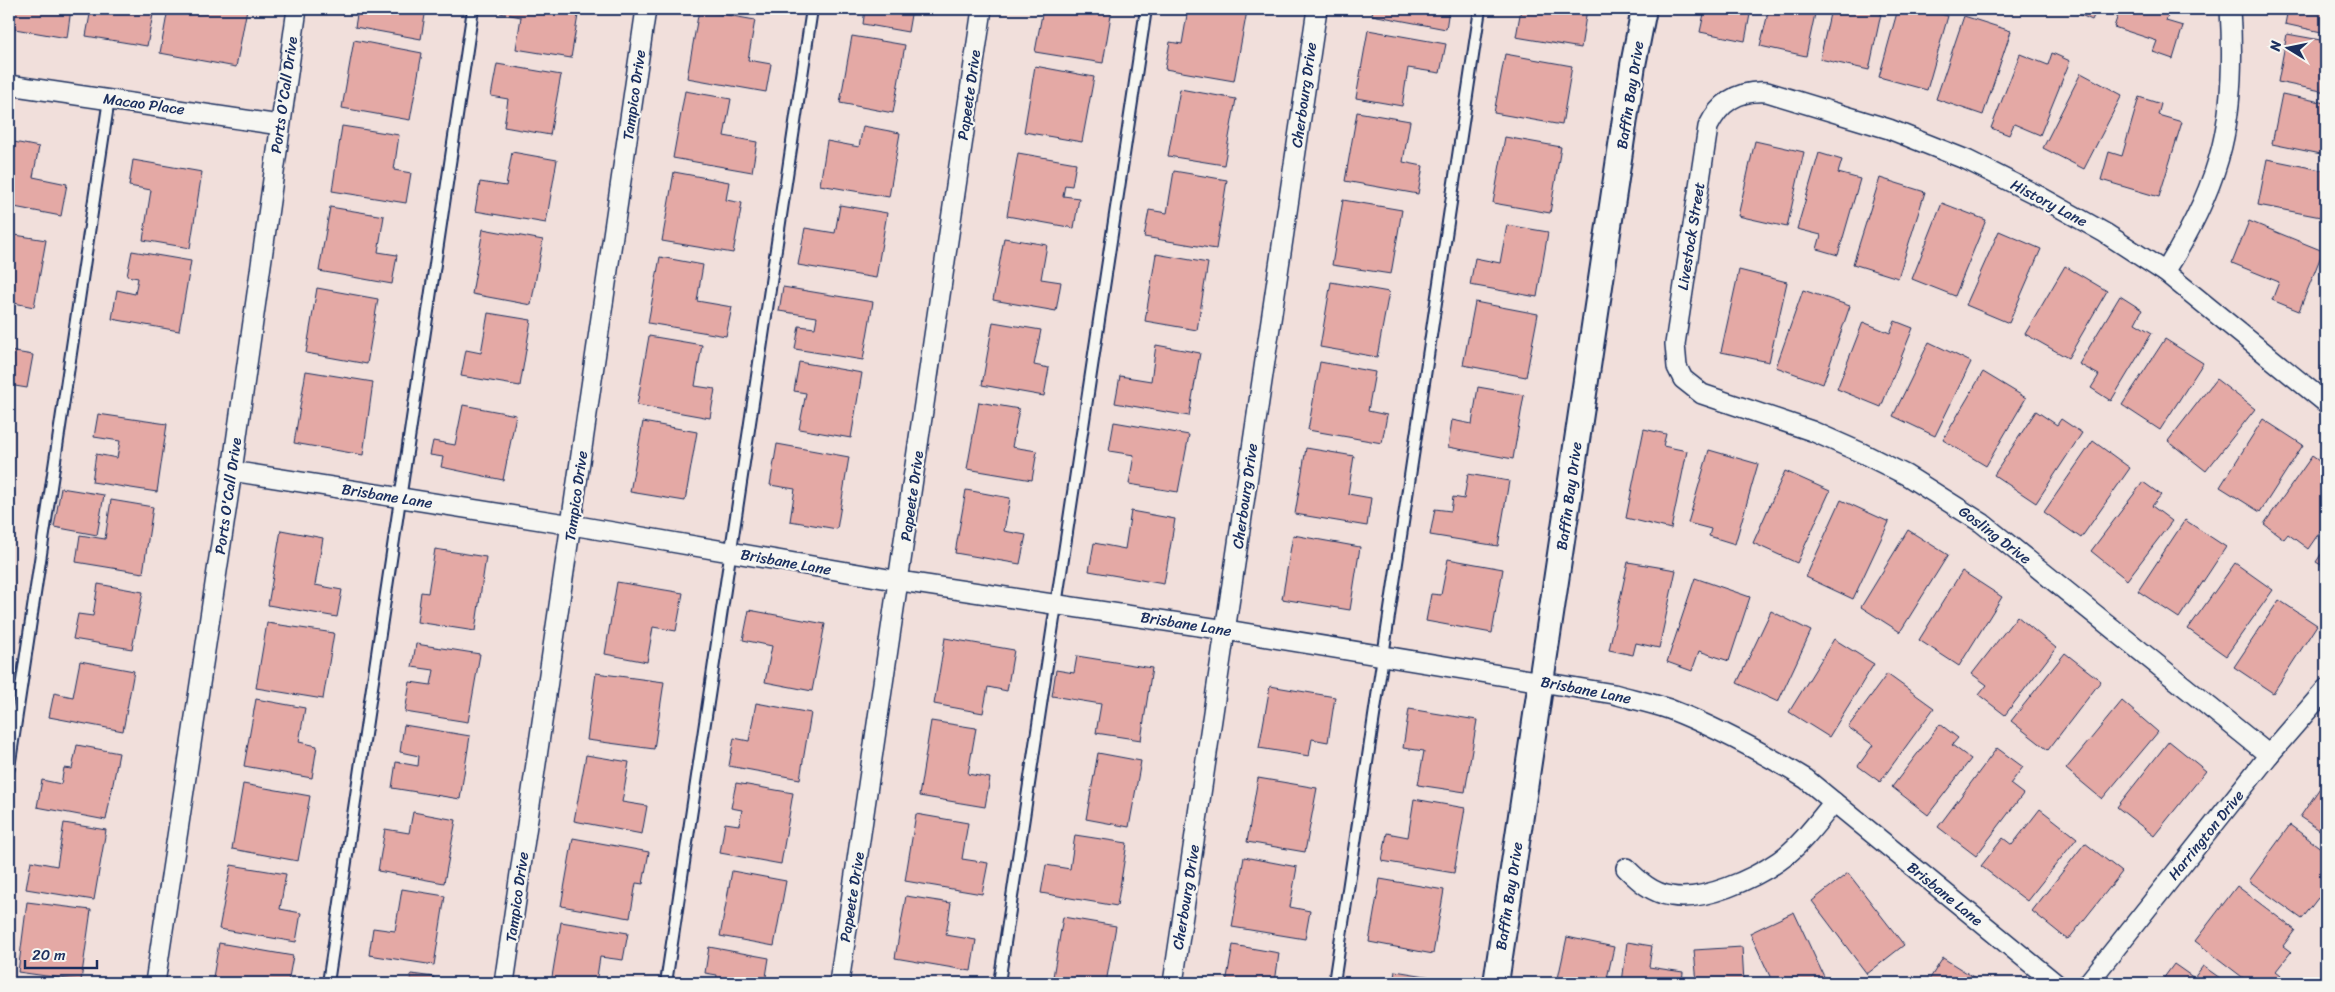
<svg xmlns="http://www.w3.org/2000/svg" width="2335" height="992" viewBox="0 0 2335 992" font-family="Sriracha,sans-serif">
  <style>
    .building { fill: #e4a9a5; stroke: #1b2f5e }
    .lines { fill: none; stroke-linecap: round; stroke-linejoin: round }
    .service-casing { stroke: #1b2f5e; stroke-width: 14 }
    .minor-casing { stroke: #1b2f5e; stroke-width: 22 }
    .tertiary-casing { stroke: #1b2f5e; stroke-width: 28 }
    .service { stroke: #f6f6f2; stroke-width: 10 }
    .minor { stroke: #f6f6f2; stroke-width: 19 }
    .tertiary { stroke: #f6f6f2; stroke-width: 24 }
    .labels { text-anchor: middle; stroke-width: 4.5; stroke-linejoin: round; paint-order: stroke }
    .street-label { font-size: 15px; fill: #1b2f5e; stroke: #f6f6f2 }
  </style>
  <rect width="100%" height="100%" fill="#f1dfdb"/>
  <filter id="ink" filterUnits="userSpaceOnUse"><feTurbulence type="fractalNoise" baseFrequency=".02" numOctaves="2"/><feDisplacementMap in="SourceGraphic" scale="10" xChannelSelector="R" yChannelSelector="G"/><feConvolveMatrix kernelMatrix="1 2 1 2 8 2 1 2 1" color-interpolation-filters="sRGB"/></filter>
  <g filter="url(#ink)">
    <g class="building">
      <path d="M9 9H71L67 38 9 28Z"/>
      <path d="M91 9H154L147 46 86 36Z"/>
      <path d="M168 9H247L236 67 160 53Z"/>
      <path d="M358 9H426L421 39 355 27Z"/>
      <path d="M501 9H579L571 58 516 49 521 17 500 13Z"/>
      <path d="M865 9H912L908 32 863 24Z"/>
      <path d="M1043 9H1112L1103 63 1035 52Z"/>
      <path d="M1188 9H1231L1247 11 1234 81 1165 69 1170 42 1182 44Z"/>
      <path d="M1373 9H1449L1446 29 1372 15Z"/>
      <path d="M1521 9H1587L1581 48 1516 37Z"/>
      <path d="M1705 9H1751L1745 41 1700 32Z"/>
      <path d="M1769 9H1816L1806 56 1760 46Z"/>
      <path d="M1831 9H1882L1869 70 1820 59Z"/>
      <path d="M1898 9H1922L1948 16 1927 90 1879 77Z"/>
      <path d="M2067 9H2097L2092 20Z"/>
      <path d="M2120 9H2170L2166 21 2183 26 2173 59 2153 52 2157 41 2114 27Z"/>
      <path d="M2288 9H2326V33L2285 24Z"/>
      <path d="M699 10 755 20 748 60 771 64 766 92 687 78Z"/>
      <path d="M1964 16 2011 31 1983 115 1936 99Z"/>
      <path d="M1368 30 1446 44 1440 73 1408 68 1402 106 1356 98Z"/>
      <path d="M2287 34 2326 41V92L2278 82Z"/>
      <path d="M852 36 905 45 893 113 840 103Z"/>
      <path d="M354 40 422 53 410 120 342 108Z"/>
      <path d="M2052 53 2070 61 2040 135 2014 124 2009 135 1991 128 2020 54 2048 65Z"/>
      <path d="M1505 54 1572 66 1562 125 1494 113Z"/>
      <path d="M497 64 561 75 550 135 504 127 508 99 491 96Z"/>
      <path d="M1035 66 1094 77 1082 142 1024 132Z"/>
      <path d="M2081 73 2122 95 2084 169 2043 148Z"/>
      <path d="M1180 89 1236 99 1224 165 1168 156Z"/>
      <path d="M685 91 731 99 724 136 757 142 752 172 673 158Z"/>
      <path d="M2282 94 2326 103V155L2272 144Z"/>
      <path d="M2139 97 2161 104 2158 115 2182 122 2159 197 2101 180 2109 152 2122 156Z"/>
      <path d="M1357 112 1410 121 1403 162 1423 166 1418 194 1345 181Z"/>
      <path d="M342 126 399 135 394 170 411 173 406 203 332 191Z"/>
      <path d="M863 126 900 133 889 197 820 185 827 141 859 147Z"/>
      <path d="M1505 137 1561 147 1550 213 1493 203Z"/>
      <path d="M9 141 39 147 33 177 67 184 61 216 9 206Z"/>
      <path d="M1755 141 1804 152 1787 227 1738 216Z"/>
      <path d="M512 152 557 160 546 223 475 211 480 182 506 186Z"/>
      <path d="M1018 153 1076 163 1072 186 1065 185 1063 196 1079 198 1074 228 1007 216Z"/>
      <path d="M1819 153 1842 160 1838 173 1860 179 1838 255 1817 249 1821 235 1797 229Z"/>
      <path d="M2267 159 2326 171V218L2258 205Z"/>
      <path d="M133 160 202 172 190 248 143 240 151 190 129 186Z"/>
      <path d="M1174 171 1227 180 1216 249 1144 237 1149 210 1167 213Z"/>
      <path d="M674 172 729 182 726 200 742 203 733 253 662 241Z"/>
      <path d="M1880 178 1925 192 1898 278 1853 264Z"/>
      <path d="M1343 200 1402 210 1391 274 1332 265Z"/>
      <path d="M1942 203 1986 220 1955 296 1912 279Z"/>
      <path d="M840 205 887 213 876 278 798 265 805 228 835 233Z"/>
      <path d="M330 207 384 216 378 252 397 255 392 284 319 271Z"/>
      <path d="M2249 221 2323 251 2299 311 2272 300 2279 282 2232 263Z"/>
      <path d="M1507 225 1548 232 1537 297 1470 285 1475 258 1500 263Z"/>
      <path d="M483 229 543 240 531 305 472 294Z"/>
      <path d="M1999 231 2041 249 2009 323 1966 305Z"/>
      <path d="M9 234 46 240 34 307 9 302Z"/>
      <path d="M1004 238 1047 245 1041 279 1061 282 1056 311 993 300Z"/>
      <path d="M132 251 191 261 179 331 112 319 117 290 135 294 138 278 127 276Z"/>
      <path d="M1156 254 1208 263 1197 330 1145 321Z"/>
      <path d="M660 257 703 265 697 301 732 307 726 336 648 323Z"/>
      <path d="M2065 266 2107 291 2068 358 2025 334Z"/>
      <path d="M1739 270 1787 282 1769 362 1721 352Z"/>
      <path d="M1331 282 1389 292 1377 357 1320 347Z"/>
      <path d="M783 287 873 302 863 360 795 349 799 326 815 328 817 317 779 311Z"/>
      <path d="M317 288 378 299 367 364 306 353Z"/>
      <path d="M1803 290 1850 306 1823 384 1776 367Z"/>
      <path d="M2120 296 2142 310 2135 323 2152 333 2111 401 2091 388 2099 375 2079 364Z"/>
      <path d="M1475 302 1538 314 1526 377 1463 365Z"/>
      <path d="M488 313 531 320 520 386 461 376 466 350 481 353Z"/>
      <path d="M1895 321 1913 328 1881 407 1837 389 1863 322 1890 333Z"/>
      <path d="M993 322 1041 330 1034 365 1049 368 1044 396 982 385Z"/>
      <path d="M649 336 702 345 695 386 715 389 710 418 637 405Z"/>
      <path d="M2165 339 2203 363 2160 430 2122 405Z"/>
      <path d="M1929 342 1971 362 1935 436 1893 416Z"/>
      <path d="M1156 345 1200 353 1189 416 1115 403 1120 376 1151 381Z"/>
      <path d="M9 351 33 355 27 388 9 385Z"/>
      <path d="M799 362 862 373 851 438 799 429 806 393 794 391Z"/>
      <path d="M1320 362 1375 372 1368 411 1387 415 1382 443 1308 430Z"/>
      <path d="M306 371 373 382 363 455 294 443Z"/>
      <path d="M1983 372 2026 398 1986 466 1943 440Z"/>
      <path d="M2216 379 2255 409 2206 471 2168 441Z"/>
      <path d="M1478 387 1524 395 1513 459 1448 447 1452 420 1472 424Z"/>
      <path d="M979 402 1019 409 1012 447 1037 451 1032 480 967 469Z"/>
      <path d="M463 405 516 415 503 480 441 467 443 457 430 455 433 441 455 445Z"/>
      <path d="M2036 411 2057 425 2061 419 2082 433 2036 503 1994 475Z"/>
      <path d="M98 414 167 424 157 492 92 482 96 454 117 458 120 441 94 437Z"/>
      <path d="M2263 419 2303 445 2260 512 2220 487Z"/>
      <path d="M643 422 697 432 685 501 630 492Z"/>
      <path d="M1114 422 1189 435 1178 492 1129 484 1134 455 1109 451Z"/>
      <path d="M1644 429 1666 434 1663 446 1687 451 1671 529 1626 518Z"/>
      <path d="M2093 441 2130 468 2081 538 2044 512Z"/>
      <path d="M777 444 849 457 837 529 790 521 795 489 770 485Z"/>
      <path d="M1306 448 1354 456 1348 494 1371 498 1367 526 1295 514Z"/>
      <path d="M1709 450 1758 464 1735 544 1709 536 1711 529 1688 523Z"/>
      <path d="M2312 456 2326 466V523L2308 549 2288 534 2284 539 2264 524Z"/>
      <path d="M1785 471 1830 491 1797 563 1753 543Z"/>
      <path d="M1468 474 1509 481 1498 546 1430 535 1435 509 1451 511 1453 497 1464 499Z"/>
      <path d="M2143 482 2161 495 2152 506 2172 521 2127 580 2091 551Z"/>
      <path d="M61 488 104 495 97 535 54 527Z"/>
      <path d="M966 490 1010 498 1004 531 1026 535 1020 564 955 553Z"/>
      <path d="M111 500 153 507 143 573 76 562 80 535 105 539Z"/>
      <path d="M1841 500 1889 522 1853 599 1806 577Z"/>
      <path d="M1131 511 1175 519 1164 584 1089 571 1094 543 1125 549Z"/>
      <path d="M2185 520 2226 547 2179 618 2138 591Z"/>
      <path d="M281 530 323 538 315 585 342 590 337 617 268 605Z"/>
      <path d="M1908 530 1948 555 1900 632 1861 607Z"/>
      <path d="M1293 535 1360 547 1350 610 1282 599Z"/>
      <path d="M2326 547V568L2316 562Z"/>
      <path d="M435 549 486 557 475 631 417 622 421 592 428 593Z"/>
      <path d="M1448 559 1503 569 1492 633 1426 621 1431 594 1441 595Z"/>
      <path d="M1628 562 1676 570 1659 648 1636 643 1633 655 1609 650Z"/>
      <path d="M2235 563 2273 590 2226 656 2188 629Z"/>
      <path d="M1962 571 2002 597 1959 666 1919 640Z"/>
      <path d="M1695 578 1750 597 1729 661 1699 651 1692 671 1667 662Z"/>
      <path d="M617 582 683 593 676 631 653 627 647 662 605 654Z"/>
      <path d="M98 584 143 592 132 649 73 639 78 614 93 616Z"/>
      <path d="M2279 600 2317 625 2273 693 2234 667Z"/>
      <path d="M749 610 825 624 812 691 765 682 772 646 743 640Z"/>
      <path d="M1771 611 1811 631 1778 702 1737 683Z"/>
      <path d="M2017 616 2056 648 2005 715 1979 695 1987 685 1972 674Z"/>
      <path d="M267 623 334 633 323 699 256 688Z"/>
      <path d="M945 638 1014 650 1007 691 988 687 983 713 934 704Z"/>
      <path d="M1834 639 1874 664 1829 737 1789 712Z"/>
      <path d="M416 644 480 654 468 722 405 712 410 682 431 685 434 670 412 667Z"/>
      <path d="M2065 653 2101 681 2048 750 2011 721Z"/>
      <path d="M1077 656 1152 668 1141 740 1096 733 1101 704 1052 696 1056 670 1074 673Z"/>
      <path d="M80 661 134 671 123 731 49 717 54 693 73 697Z"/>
      <path d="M596 673 664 682 654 749 587 740Z"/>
      <path d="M1887 674 1934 708 1880 782 1858 766 1873 745 1848 727Z"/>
      <path d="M1270 686 1335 697 1328 742 1312 739 1309 756 1259 748Z"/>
      <path d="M256 699 305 708 299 742 317 746 312 778 244 766Z"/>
      <path d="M2122 701 2158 732 2102 799 2066 769Z"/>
      <path d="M756 703 811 713 800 779 729 766 734 738 749 741Z"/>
      <path d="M1409 709 1477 720 1465 792 1418 785 1424 751 1403 748Z"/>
      <path d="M931 721 976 728 968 774 990 778 985 807 919 796Z"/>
      <path d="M1940 724 1958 738 1952 745 1971 759 1928 815 1892 787Z"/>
      <path d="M404 725 470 736 460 799 392 788 396 762 418 766 419 756 400 752Z"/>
      <path d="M2169 741 2206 771 2154 836 2117 807Z"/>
      <path d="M77 745 119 753 106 820 37 807 42 780 61 784 64 768 72 769Z"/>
      <path d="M1997 748 2023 767 2010 784 2023 794 1976 856 1938 827Z"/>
      <path d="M1098 753 1141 761 1129 827 1086 819Z"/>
      <path d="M586 755 629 762 622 802 647 806 642 834 574 821Z"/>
      <path d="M1258 778 1317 788 1305 852 1247 842Z"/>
      <path d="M2326 779V829L2324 833 2300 817Z"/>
      <path d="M736 783 793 793 781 864 720 853 725 823 739 825 742 810 731 808Z"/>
      <path d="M243 784 310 796 298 861 232 849Z"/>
      <path d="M1414 799 1465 808 1454 873 1382 861 1387 833 1408 837Z"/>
      <path d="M2040 809 2077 838 2027 901 1981 866 2003 838 2012 845Z"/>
      <path d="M413 812 456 820 444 883 378 871 385 829 409 833Z"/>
      <path d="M916 814 968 823 962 859 988 863 982 894 905 881Z"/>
      <path d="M64 823 106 830 94 900 26 889 31 861 57 866Z"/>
      <path d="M2290 825 2326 852V905L2318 898 2302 919 2249 881Z"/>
      <path d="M1075 835 1127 843 1117 906 1041 893 1046 865 1070 869Z"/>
      <path d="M573 838 649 852 643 884 636 883 630 918 561 906Z"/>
      <path d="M2085 843 2122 872 2068 940 2032 911Z"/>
      <path d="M1244 857 1297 867 1290 907 1310 911 1305 939 1232 927Z"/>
      <path d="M231 865 286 874 280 909 301 913 296 942 219 929Z"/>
      <path d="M732 871 786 881 774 946 720 936Z"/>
      <path d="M1848 873 1904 945 1867 974 1812 901Z"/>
      <path d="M1380 879 1444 890 1433 954 1369 942Z"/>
      <path d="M2237 886 2295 930 2283 946 2291 952 2276 971 2281 975 2275 983H2250L2195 941Z"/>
      <path d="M402 889 445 896 434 965 369 955 373 928 395 931Z"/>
      <path d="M906 896 951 903 946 935 976 940 971 971 895 958Z"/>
      <path d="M27 902 91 910 81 981 18 972Z"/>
      <path d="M1794 912 1827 983H1773L1750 933Z"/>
      <path d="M1063 917 1116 926 1106 983H1052Z"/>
      <path d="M561 922 628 933 623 960 600 957 596 983H551Z"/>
      <path d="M1567 937 1614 947 1606 983H1557Z"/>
      <path d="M1627 942 1652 946 1649 967 1683 972 1682 983H1622Z"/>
      <path d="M219 943 293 956 288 983H212Z"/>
      <path d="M1233 945 1279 953 1275 983H1226Z"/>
      <path d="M709 947 769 958 765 983H716L717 975 705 973Z"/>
      <path d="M1742 947 1744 983H1697L1694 950Z"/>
      <path d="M1943 958 1983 983H1927Z"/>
      <path d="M2174 964 2194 978 2203 966 2227 983H2160Z"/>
      <path d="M1395 971 1438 978 1437 983H1393Z"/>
      <path d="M411 974 434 977 433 983H410Z"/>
    </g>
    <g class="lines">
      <defs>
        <g id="service">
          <path d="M9 768 109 99"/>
          <path d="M328 983 473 9"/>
          <path d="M666 983 812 9"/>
          <path d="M999 983 1146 9"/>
          <path d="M1334 983 1480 9"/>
        </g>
        <g id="minor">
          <path d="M9 85 280 125"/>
          <path d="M2165 272C2223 180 2237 117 2230 9"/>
          <path d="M232 471 572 525 900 581 1226 630 1614 694C1632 699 1651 703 1669 709 1718 728 1762 752 1806 779L2055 983"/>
          <path d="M2269 755 1982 523 1906 475 1862 453 1812 431 1702 394 1683 379 1677 367 1675 344 1708 127C1720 102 1738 90 1767 92L1889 129 1967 160 2039 196 2105 233 2165 272 2326 403"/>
          <path d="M1626 868C1639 881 1652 893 1671 896 1703 902 1753 879 1779 861 1800 846 1817 823 1834 802"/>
          <path d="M155 983 232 471 297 9"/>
          <path d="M504 983 646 9"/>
          <path d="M839 983 982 9"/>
          <path d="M1173 983 1317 9"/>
          <path d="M2088 983 2269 755 2326 689"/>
        </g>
        <path id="tertiary" d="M1496 983 1633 65 1644 9"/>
      </defs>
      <use href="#service" class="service-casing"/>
      <use href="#minor" class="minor-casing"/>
      <use href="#tertiary" class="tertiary-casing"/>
      <use href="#service" class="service"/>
      <use href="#minor" class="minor"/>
      <use href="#tertiary" class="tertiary"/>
    </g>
  </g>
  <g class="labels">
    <g class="street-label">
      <text transform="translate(284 95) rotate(-82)" y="5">Ports O'Call Drive</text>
      <text transform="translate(634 95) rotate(-82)" y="5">Tampico Drive</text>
      <text transform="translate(969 95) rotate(-82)" y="5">Papeete Drive</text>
      <text transform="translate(1304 95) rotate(-82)" y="5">Cherbourg Drive</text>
      <text transform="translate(1630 95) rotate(-81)" y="5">Baffin Bay Drive</text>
      <text transform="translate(144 104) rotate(8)" y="5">Macao Place</text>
      <text transform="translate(2049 203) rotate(28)" y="5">History Lane</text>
      <text transform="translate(1691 236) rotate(-81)" y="5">Livestock Street</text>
      <text transform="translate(228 496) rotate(-82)" y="5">Ports O'Call Drive</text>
      <text transform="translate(387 496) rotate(9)" y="5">Brisbane Lane</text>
      <text transform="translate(576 496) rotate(-82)" y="5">Tampico Drive</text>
      <text transform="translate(912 496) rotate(-82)" y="5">Papeete Drive</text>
      <text transform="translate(1245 496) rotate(-82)" y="5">Cherbourg Drive</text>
      <text transform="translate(1569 496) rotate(-82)" y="5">Baffin Bay Drive</text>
      <text transform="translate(1995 535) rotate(37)" y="5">Gosling Drive</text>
      <text transform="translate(786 562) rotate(10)" y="5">Brisbane Lane</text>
      <text transform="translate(1186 624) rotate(9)" y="5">Brisbane Lane</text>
      <text transform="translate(1586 690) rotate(11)" y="5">Brisbane Lane</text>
      <text transform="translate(2206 835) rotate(-51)" y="5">Harrington Drive</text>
      <text transform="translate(1945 894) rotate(39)" y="5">Brisbane Lane</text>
      <text transform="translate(1509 896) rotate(-81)" y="5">Baffin Bay Drive</text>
      <text transform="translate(517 897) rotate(-82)" y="5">Tampico Drive</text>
      <text transform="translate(852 897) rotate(-81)" y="5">Papeete Drive</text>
      <text transform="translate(1186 897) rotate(-81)" y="5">Cherbourg Drive</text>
    </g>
  </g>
  <rect width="2335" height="992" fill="none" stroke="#f6f6f2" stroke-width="30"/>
  <rect x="15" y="15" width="2305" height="962" fill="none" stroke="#1b2f5e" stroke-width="2" filter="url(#ink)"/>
  <g transform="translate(2288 48) rotate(280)" stroke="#f6f6f2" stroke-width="4" paint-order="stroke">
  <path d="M0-4L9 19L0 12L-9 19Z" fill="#1b2f5e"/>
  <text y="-8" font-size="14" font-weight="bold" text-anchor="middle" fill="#1b2f5e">N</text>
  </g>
  <path d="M25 960v8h72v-8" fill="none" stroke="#1b2f5e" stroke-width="2.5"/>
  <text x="32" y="960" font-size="15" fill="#1b2f5e" stroke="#f6f6f2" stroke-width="4" paint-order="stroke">20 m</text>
</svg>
